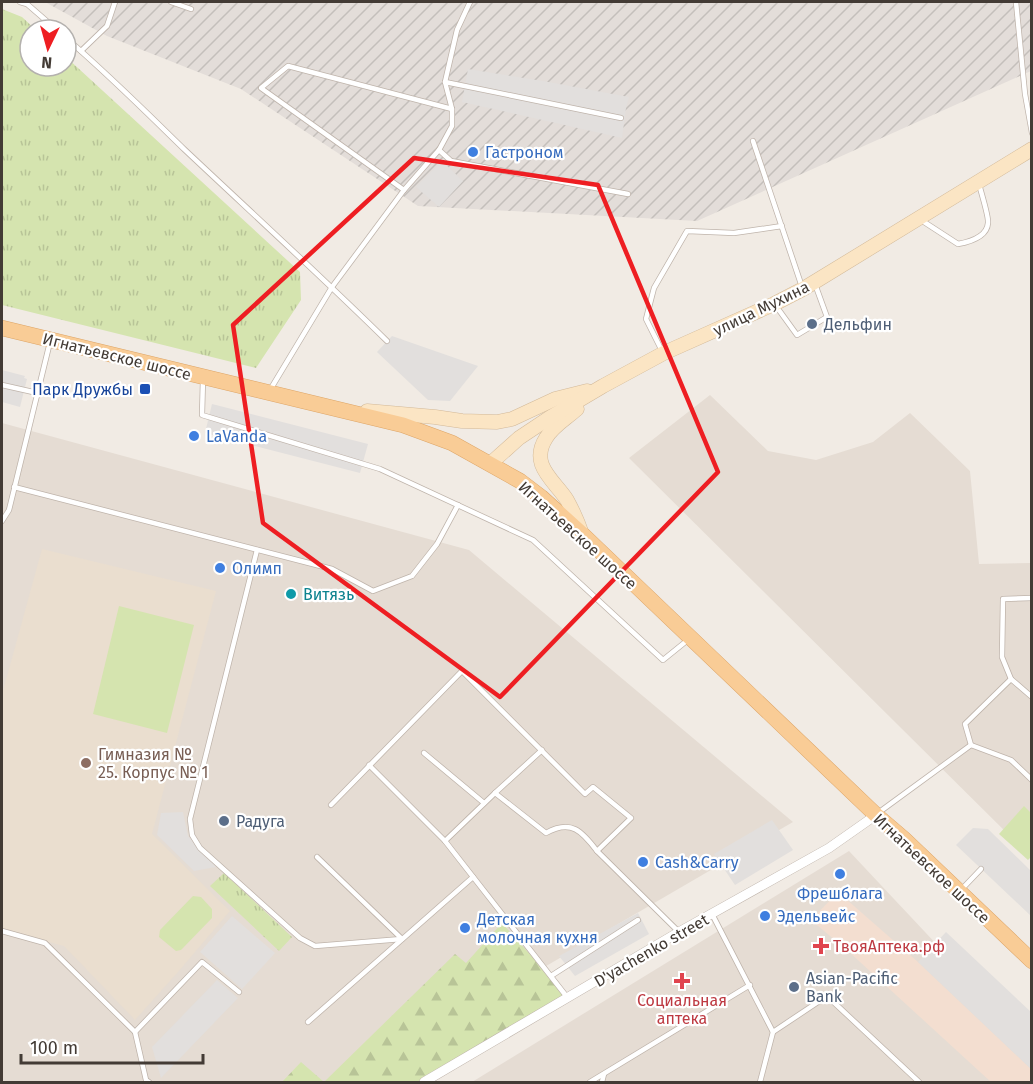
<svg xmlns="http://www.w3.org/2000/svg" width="1033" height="1084" viewBox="0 0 1033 1084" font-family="'Fira Sans',sans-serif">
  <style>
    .residential { fill: #e5dcd3 }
    .commercial { fill: #f3ded0 }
    .industrial { fill: url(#industrial-furrows) }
    .education { fill: #eadecf }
    .grass { fill: url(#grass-tufts) }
    .forest { fill: url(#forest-firs) }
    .pitch { fill: #d5e4af }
    .parking { fill: #e2dfdd }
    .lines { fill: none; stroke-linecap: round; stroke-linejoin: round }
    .service-casing { stroke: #bfb4ab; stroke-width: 6 }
    .minor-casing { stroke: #bfb4ab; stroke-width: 10 }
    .secondary-casing { stroke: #d2b999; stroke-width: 15 }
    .primary-casing { stroke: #dda567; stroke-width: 16 }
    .service { stroke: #fff; stroke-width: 4.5 }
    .minor { stroke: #fff; stroke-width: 9 }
    .secondary { stroke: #fbe5c4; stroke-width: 14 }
    .primary { stroke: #f9cc96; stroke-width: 15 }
    .marked { fill: none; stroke: #ee1e22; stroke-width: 4.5; stroke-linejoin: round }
    .shop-dot { fill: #3f7fe0; stroke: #fff; stroke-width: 2 }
    .service-dot { fill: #5c6f8a; stroke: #fff; stroke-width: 2 }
    .transit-dot { fill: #1a4fb4; stroke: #fff; stroke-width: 2 }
    .culture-dot { fill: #0f9aa8; stroke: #fff; stroke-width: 2 }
    .education-dot { fill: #8d6e63; stroke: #fff; stroke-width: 2 }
    .health-dot { fill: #e0444e; stroke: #fff; stroke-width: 2 }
    .labels { text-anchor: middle; stroke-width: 4.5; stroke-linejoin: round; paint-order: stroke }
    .shop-label { font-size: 16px; fill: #366cbe; stroke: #fff; text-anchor: start }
    .street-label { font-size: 16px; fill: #433b35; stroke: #fff }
    .service-label { font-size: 16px; fill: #4e5e75; stroke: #fff; text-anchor: start }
    .transit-label { font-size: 16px; fill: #164399; stroke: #fff; text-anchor: end }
    .culture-label { font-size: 16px; fill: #0d838f; stroke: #fff; text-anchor: start }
    .education-label { font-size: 16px; fill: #785e54; stroke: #fff; text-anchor: start }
    .health-label { font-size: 16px; fill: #be3a42; stroke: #fff; text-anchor: start }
  </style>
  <defs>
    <pattern id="industrial-furrows" width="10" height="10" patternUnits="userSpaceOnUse" patternTransform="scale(1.5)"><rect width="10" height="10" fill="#e3ddd9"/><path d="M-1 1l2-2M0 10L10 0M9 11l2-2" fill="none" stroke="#c4bfbb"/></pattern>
    <pattern id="grass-tufts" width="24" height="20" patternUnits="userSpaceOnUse" patternTransform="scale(1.5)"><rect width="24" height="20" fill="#d5e4af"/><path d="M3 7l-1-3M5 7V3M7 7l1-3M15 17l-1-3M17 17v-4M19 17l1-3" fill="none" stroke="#b8c497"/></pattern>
    <pattern id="forest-firs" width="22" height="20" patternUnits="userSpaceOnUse" patternTransform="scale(1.5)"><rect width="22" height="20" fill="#d5e4af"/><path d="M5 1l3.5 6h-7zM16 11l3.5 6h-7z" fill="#b8c497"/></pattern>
  </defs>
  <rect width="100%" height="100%" fill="#f1ebe4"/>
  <g class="residential">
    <path d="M710 395 768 451 816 460 873 442 910 413 970 471 979 564 1031 563V857L629 458Z"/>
    <path d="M2 423 469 550 793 822 347 1082H2Z"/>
    <path d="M849 851 1031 1045V1082H472Z"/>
  </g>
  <path class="commercial" d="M838 892 918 962 1031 1069V1082H991L848 951 811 920Z"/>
  <path class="industrial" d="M45 2H1031V71L697 221 418 206 241 89 107 36Z"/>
  <path class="education" d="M42 549 216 591 152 834 230 911 178 972 135 1020 64 946 2 929V692L3 691Z"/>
  <g class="grass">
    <path d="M2 9 22 17 36 30H30V66H66V57L300 272 301 300 256 368 2 305Z"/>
    <path d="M224 873 292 937 279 951 210 886Z"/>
  </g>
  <path class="forest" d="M502 923 569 998 424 1082H282L301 1062 324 1082 455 954 466 963Z"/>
  <g class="pitch">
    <path d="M119 606 194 625 167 733 93 714Z"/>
    <path d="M1024 806 1031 813V857L1028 860 999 834Z"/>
    <path d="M193 896 201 897 212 909V918L181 950 176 951 159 937 160 930Z"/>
  </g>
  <g class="parking">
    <path d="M468 69 543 81 629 97 626 108 622 138 462 102Z"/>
    <path d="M442 161 463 181 439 207 416 187Z"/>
    <path d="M392 336 478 366 450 401 428 400 377 352Z"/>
    <path d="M2 370 25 376 24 378 27 379 20 407 2 402Z"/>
    <path d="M212 404 368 444 360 473 205 433Z"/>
    <path d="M183 812 188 836 216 867 194 871 157 835 161 813Z"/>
    <path d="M772 820 793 850 735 885 714 854Z"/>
    <path d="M973 828 988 829 1031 871V916L956 845Z"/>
    <path d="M638 913 649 934 575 976 559 956Z"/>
    <path d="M232 916 275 953 242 989 200 952Z"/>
    <path d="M946 932 1031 1012V1069L918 962Z"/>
    <path d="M217 980 238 998 161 1078 152 1047Z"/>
  </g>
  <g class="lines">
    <defs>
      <g id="service">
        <path d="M20 2 27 4 57 30"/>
        <path d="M171 2 191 9"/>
        <path d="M1016 2 1025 94 1032 133"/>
        <path d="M66 38C108 74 146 112 185 150 253 214 321 276 387 341"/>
        <path d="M81 51 107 26 115 2"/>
        <path d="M445 82 621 118"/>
        <path d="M753 141 802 287"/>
        <path d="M439 150 451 161 628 194"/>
        <path d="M404 190 261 88 288 66 452 109"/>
        <path d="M921 220 958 244C969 242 987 237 988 223 989 217 981 192 979 184"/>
        <path d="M776 306 797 335 827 317 815 284"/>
        <path d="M662 351 646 319 654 288 687 231 734 233 782 226"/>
        <path d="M203 379 202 415 380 469 533 540 663 660 689 639"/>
        <path d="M2 385 33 392 37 396"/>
        <path d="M270 390 332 287 404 190 439 150 452 126V109L445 82 457 30 470 2"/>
        <path d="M14 487 332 569 373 591 412 576 437 544 458 505"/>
        <path d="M2 521 9 510 50 342"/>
        <path d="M257 550 190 819 192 835 200 848 300 938 315 946 402 939"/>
        <path d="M1011 679 1002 657 1003 599 1032 598"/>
        <path d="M971 745 965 724 1011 679 1032 697"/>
        <path d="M542 750 495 793 445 841 567 997"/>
        <path d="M424 753 484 803"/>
        <path d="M369 765 445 841"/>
        <path d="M495 793 546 833C571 819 582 831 597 851L679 932"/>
        <path d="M331 805 462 671 585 794 593 787 631 818 597 851"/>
        <path d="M878 813 971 745 1011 760 1032 780"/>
        <path d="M317 857 402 939"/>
        <path d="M961 890 981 869"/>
        <path d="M712 914 773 1032 760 1082"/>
        <path d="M2 931 45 943 135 1032 146 1080 149 1082"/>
        <path d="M551 976 638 920"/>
        <path d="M308 1022 473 877"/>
        <path d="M135 1032 202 962 239 992"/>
        <path d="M773 1032 827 996 919 1082"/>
        <path d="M590 1082 750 985"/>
        <path d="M602 1082 604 1074"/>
      </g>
      <path id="minor" d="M424 1082 679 932 829 848 876 815"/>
      <g id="secondary">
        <path d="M577 409C567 418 553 426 546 438 529 465 554 480 567 500 573 511 578 522 582 534"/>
        <path d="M367 411 435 417 462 421 497 422 512 419 555 399 587 391"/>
        <path d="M491 463 519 438 549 418 603 386 664 353 774 304 803 289 1032 149"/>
      </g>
      <path id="primary" d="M2 328 403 425 452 443 520 481 541 497 582 534 876 815 904 839 1032 961"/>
    </defs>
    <use href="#service" class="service-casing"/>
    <use href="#minor" class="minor-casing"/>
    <use href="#secondary" class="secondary-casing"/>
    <use href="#primary" class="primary-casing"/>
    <use href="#service" class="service"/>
    <use href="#minor" class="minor"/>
    <use href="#secondary" class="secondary"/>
    <use href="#primary" class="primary"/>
  </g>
  <path class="marked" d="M414 158 598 185 718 472 500 697 263 523 233 325Z"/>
  <g class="shop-dot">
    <circle cx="473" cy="152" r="6"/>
    <circle cx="194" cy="436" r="6"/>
    <circle cx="220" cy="568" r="6"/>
    <circle cx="643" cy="862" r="6"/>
    <circle cx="840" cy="874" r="6"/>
    <circle cx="765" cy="916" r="6"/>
    <circle cx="465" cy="928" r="6"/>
  </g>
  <g class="service-dot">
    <circle cx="812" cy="324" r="6"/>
    <circle cx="224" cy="821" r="6"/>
    <circle cx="794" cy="987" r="6"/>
  </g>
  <rect class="transit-dot" x="139" y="383" width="12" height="12" rx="3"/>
  <circle class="culture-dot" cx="291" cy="594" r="6"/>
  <circle class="education-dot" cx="86" cy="763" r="6"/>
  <g class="health-dot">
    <path d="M818 937h6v6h6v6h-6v6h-6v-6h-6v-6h6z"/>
    <path d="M679 972h6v6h6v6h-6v6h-6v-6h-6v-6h6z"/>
  </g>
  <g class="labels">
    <g class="shop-label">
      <text x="485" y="158">Гастроном</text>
      <text x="206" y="442">LaVanda</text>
      <text x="232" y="574">Олимп</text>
      <text x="655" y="868">Cash&amp;Carry</text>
      <text x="840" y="899" text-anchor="middle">Фрешблага</text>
      <text x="777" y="922">Эдельвейс</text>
      <text x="477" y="925">Детская<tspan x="477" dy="18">молочная кухня</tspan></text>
    </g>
    <g class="street-label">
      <text transform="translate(761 308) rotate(-26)" y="6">улица Мухина</text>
      <text transform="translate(117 356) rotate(14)" y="6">Игнатьевское шоссе</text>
      <text transform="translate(578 535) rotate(42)" y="6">Игнатьевское шоссе</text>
      <text transform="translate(932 868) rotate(43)" y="6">Игнатьевское шоссе</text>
      <text transform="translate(651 950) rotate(-30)" y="6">D'yachenko street</text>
    </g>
    <g class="service-label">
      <text x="824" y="330">Дельфин</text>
      <text x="236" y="827">Радуга</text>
      <text x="806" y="984">Asian-Pacific<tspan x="806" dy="18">Bank</tspan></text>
    </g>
    <g class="transit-label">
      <text x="133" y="395">Парк Дружбы</text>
    </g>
    <g class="culture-label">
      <text x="303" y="600">Витязь</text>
    </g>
    <g class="education-label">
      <text x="98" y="760">Гимназия №<tspan x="98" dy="18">25. Корпус № 1</tspan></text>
    </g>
    <g class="health-label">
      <text x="833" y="952">ТвояАптека.рф</text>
      <text x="682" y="1006" text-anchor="middle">Социальная<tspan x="682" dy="18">аптека</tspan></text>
    </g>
  </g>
  <rect width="1033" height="1084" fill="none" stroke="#433b35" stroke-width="6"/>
  <g transform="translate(48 48) rotate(185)"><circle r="28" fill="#ffffff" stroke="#b4b1ae" stroke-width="1.5"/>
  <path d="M0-4.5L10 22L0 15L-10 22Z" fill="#ee1e22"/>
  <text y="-9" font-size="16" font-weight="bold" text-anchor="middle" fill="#433b35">N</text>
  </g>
  <path d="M21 1054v9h182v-9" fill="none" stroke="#433b35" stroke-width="3"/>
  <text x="30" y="1054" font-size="18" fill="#433b35" stroke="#ffffff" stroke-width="4.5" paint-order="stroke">100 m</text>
</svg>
